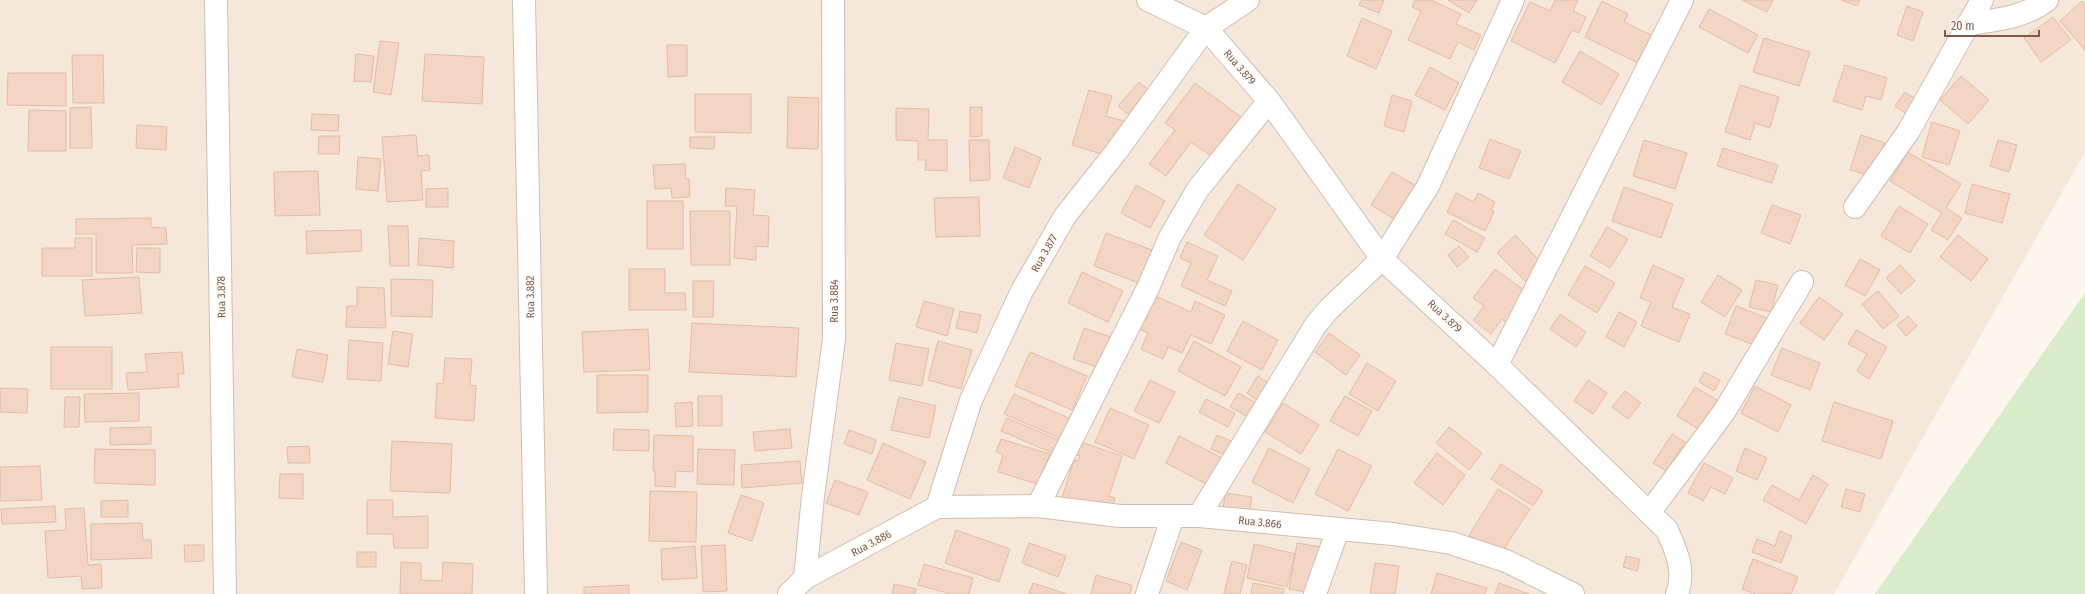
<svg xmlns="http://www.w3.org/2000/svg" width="2085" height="594" viewBox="0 0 2085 594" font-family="'Fira Sans Condensed',sans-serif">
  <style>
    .residential { fill: #f5e8da }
    .green { fill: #d8ecc9 }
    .building { fill: #f3d5c3; stroke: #e6bba3 }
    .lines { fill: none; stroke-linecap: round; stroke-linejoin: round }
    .minor-casing { stroke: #d1beb0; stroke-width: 24 }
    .minor { stroke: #fff; stroke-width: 22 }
    .labels { text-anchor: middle; stroke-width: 3; stroke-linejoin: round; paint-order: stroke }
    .street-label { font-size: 11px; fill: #7a5c4d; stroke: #fffaf3 }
  </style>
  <rect width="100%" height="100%" fill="#fdf6ec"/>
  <path class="residential" d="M0 0H2085V152L1834 594H0Z"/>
  <path class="green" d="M2085 293V594H1875Z"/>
  <g class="building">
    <path d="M1362 0H1384L1379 13 1359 5Z"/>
    <path d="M1415 0H1431L1461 14 1456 24 1481 35 1474 50 1458 42 1450 59 1408 40 1421 11 1412 7Z"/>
    <path d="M1448 0H1477L1469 13Z"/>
    <path d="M1555 0H1578L1573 11 1586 17 1579 33 1572 30 1555 63 1511 41 1530 2 1550 11Z"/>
    <path d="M1742 0H1773L1767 12Z"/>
    <path d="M1841 0H1860L1857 6Z"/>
    <path d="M1602 1 1628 14 1624 22 1651 35 1638 63 1585 37Z"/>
    <path d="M2082 1 2085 4V50L2060 21Z"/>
    <path d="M1907 6 1923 12 1913 41 1897 35Z"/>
    <path d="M1709 9 1758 35 1748 53 1699 27Z"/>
    <path d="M2053 17 2071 40 2041 62 2024 38Z"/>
    <path d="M1362 18 1392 31 1376 69 1347 56Z"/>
    <path d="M1764 38 1810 52 1799 86 1753 72Z"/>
    <path d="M380 41 399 43 391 95 373 92Z"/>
    <path d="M667 45H687V76L668 77Z"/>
    <path d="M1580 51 1619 74 1601 105 1562 82Z"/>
    <path d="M356 54 374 56 371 82 354 81Z"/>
    <path d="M425 54 484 57 482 104 422 101Z"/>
    <path d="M72 55H103L104 103H73Z"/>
    <path d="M1845 65 1887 78 1881 100 1866 96 1862 110 1833 101Z"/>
    <path d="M1430 67 1459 83 1445 110 1415 95Z"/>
    <path d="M8 73H66V106L7 105Z"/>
    <path d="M1961 76 1989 100 1968 124 1940 100Z"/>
    <path d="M1139 82 1155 95 1134 119 1118 106Z"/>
    <path d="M1195 83 1245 120 1215 159 1191 142 1166 176 1149 164 1175 130 1165 123Z"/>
    <path d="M1740 85 1779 97 1770 128 1755 123 1750 140 1725 132Z"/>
    <path d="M1089 90 1112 96 1106 116 1124 121 1118 143 1109 140 1105 155 1072 145Z"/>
    <path d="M1905 92 1921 103 1912 117 1895 106Z"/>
    <path d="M695 94H751V133L695 132Z"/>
    <path d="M1392 95 1412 101 1404 132 1384 126Z"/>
    <path d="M788 97 819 98 818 149 787 148Z"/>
    <path d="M91 107 92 148H70V108Z"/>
    <path d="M970 107H982V136L970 137Z"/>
    <path d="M896 108 929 109 928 140H947V171L925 170 926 160H918V141L896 140Z"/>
    <path d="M29 110 66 111V151H28Z"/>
    <path d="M312 114 339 115 338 131 311 130Z"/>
    <path d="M1932 122 1960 131 1949 165 1922 157Z"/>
    <path d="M137 125 167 127 166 150 136 148Z"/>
    <path d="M416 135 418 156 429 155 430 170 421 171 423 200 387 202 382 137Z"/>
    <path d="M1861 135 1885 143 1875 177 1850 170Z"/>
    <path d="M319 136H340L339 154H318Z"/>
    <path d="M690 137H715L714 149 690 148Z"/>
    <path d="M1490 139 1521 151 1509 179 1479 168Z"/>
    <path d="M969 140H989L990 180 970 181Z"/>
    <path d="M1644 140 1687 153 1675 189 1633 176Z"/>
    <path d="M1998 140 2017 145 2009 172 1990 166Z"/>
    <path d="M1015 147 1041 158 1029 188 1003 178Z"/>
    <path d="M1723 148 1778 165 1772 183 1717 166Z"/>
    <path d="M1908 152 1961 184 1946 208 1962 218 1948 240 1931 230 1942 213 1890 181Z"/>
    <path d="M358 157 381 159 378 191 356 189Z"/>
    <path d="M685 164 686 179H689L690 197 672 198 671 188 655 189 653 165Z"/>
    <path d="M318 171 320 215 275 216 274 172Z"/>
    <path d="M1392 172 1420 188 1399 222 1371 205Z"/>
    <path d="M1238 184 1276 209 1243 260 1204 235Z"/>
    <path d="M1972 184 2010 194 2002 223 1965 213Z"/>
    <path d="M1136 185 1165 201 1150 228 1121 213Z"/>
    <path d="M1624 187 1673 204 1661 238 1612 221Z"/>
    <path d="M448 188V207H426V189Z"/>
    <path d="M726 188 755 190 753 215 769 216 768 247 756 246V260L734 258 737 206H725Z"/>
    <path d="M1456 193 1474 202 1478 193 1495 202 1491 210 1494 212 1485 231 1447 212Z"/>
    <path d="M979 197 980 236 936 237 934 198Z"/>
    <rect x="647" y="201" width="36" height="48"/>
    <path d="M1772 205 1801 215 1790 244 1761 233Z"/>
    <path d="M1899 206 1928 224 1910 253 1881 236Z"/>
    <path d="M690 211H730V265H691Z"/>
    <path d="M151 218V227L166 228 167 244 132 245 133 273H96V234H76V219Z"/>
    <path d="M1453 220 1485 238 1477 252 1445 234Z"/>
    <path d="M388 226H408L409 266H390Z"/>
    <path d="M1607 227 1628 239 1610 268 1590 256Z"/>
    <path d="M361 230 362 251 307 254 306 231Z"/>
    <path d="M1106 233 1152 250 1139 283 1094 266Z"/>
    <path d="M1515 235 1544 265 1526 282 1497 253Z"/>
    <path d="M1958 235 1988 259 1971 281 1940 257Z"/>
    <path d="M75 238H92V276H42V248H75Z"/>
    <path d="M419 238 454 241 453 268 418 265Z"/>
    <path d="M1187 242 1218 256 1207 280 1232 291 1225 306 1181 286 1191 263 1180 258Z"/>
    <path d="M1459 246 1469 257 1457 267 1448 255Z"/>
    <path d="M137 248H160V273L136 272Z"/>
    <path d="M1860 259 1880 270 1865 296 1845 285Z"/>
    <path d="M1653 265 1684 279 1672 307 1690 314 1679 342 1641 326 1651 302 1640 298Z"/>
    <path d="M1900 265 1915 281 1901 294 1886 278Z"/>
    <path d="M1585 266 1615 283 1597 313 1568 295Z"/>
    <path d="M629 269H665V293H685L686 310H629Z"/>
    <path d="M1495 269 1531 295 1509 324 1502 319 1491 334 1473 320 1484 306 1473 298Z"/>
    <path d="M1082 272 1123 291 1108 322 1068 303Z"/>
    <path d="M1718 275 1742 290 1725 317 1701 302Z"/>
    <path d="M139 277 142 313 85 316 82 280Z"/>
    <path d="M391 279 433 280 432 317 391 316Z"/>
    <path d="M1756 280 1778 285 1771 312 1749 307Z"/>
    <path d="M693 281H714L713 317H693Z"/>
    <path d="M357 287 384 288 386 328 346 327 347 306H357Z"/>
    <path d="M1878 291 1899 316 1883 329 1862 304Z"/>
    <path d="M1153 295 1191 312 1195 301 1225 315 1211 344 1191 335 1182 353 1168 347 1163 359 1141 349 1148 333 1138 328Z"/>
    <path d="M1819 297 1843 314 1824 340 1800 323Z"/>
    <path d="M924 301 954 309 947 336 916 327Z"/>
    <path d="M1736 306 1770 319 1760 347 1725 334Z"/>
    <path d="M960 311 981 315 977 333 956 328Z"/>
    <path d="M1619 312 1637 322 1624 347 1606 337Z"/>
    <path d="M1560 314 1586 332 1576 347 1550 329Z"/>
    <path d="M1908 316 1917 326 1906 336 1897 325Z"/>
    <path d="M1243 321 1278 340 1262 370 1227 351Z"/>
    <path d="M692 323 799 328 796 377 689 372Z"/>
    <path d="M1084 328 1117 339 1106 370 1073 359Z"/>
    <path d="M648 329 650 370 584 372 582 332Z"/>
    <path d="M1856 330 1887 347 1869 379 1857 371 1867 354 1848 344Z"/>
    <path d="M393 331 413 334 408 367 388 364Z"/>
    <path d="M1329 333 1360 355 1346 375 1315 352Z"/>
    <path d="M349 340 383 343 381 381 347 379Z"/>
    <path d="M938 341 972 350 961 389 928 380Z"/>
    <path d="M1194 341 1241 367 1225 396 1178 371Z"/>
    <path d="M896 343 929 349 922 386 889 380Z"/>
    <rect x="51" y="347" width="61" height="42"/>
    <path d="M1782 348 1820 363 1810 390 1771 375Z"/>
    <path d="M297 349 328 355 323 382 292 377Z"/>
    <path d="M182 352 184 374H178L179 387 128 390 126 373 147 372 145 354Z"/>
    <path d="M1030 352 1087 376 1072 410 1015 386Z"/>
    <path d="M445 358 472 359 470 385 476 386 474 421 435 418 437 383 443 384Z"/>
    <path d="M1367 363 1396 381 1378 411 1349 394Z"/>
    <path d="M1704 372 1720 380 1714 391 1699 382Z"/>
    <path d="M597 375H648V412L597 413Z"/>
    <path d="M1258 376 1273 386 1261 403 1247 393Z"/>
    <path d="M1150 380 1175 392 1159 423 1134 411Z"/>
    <path d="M1588 380 1607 393 1593 414 1574 401Z"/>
    <path d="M1755 386 1791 405 1778 432 1741 413Z"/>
    <path d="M1695 387 1722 403 1704 433 1677 416Z"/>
    <path d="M0 388 28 389 27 413 0 412Z"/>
    <path d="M1625 391 1641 403 1628 419 1612 407Z"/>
    <path d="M139 393V421L85 422 84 394Z"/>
    <path d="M1238 393 1260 405 1252 419 1230 407Z"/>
    <path d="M1014 394 1078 422 1069 442 1004 414Z"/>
    <rect x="698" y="396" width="24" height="30"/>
    <path d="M1345 396 1372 411 1358 436 1330 421Z"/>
    <path d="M65 397H80L79 427H64Z"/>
    <path d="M899 397 936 406 929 438 891 430Z"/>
    <path d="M1206 399 1235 413 1228 427 1199 412Z"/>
    <path d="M692 402 693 426 676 427 675 403Z"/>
    <path d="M1834 402 1893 421 1881 459 1822 441Z"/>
    <path d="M1283 403 1319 425 1301 454 1265 432Z"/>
    <path d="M1110 408 1149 425 1134 459 1095 442Z"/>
    <path d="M1007 418 1068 444 1062 457 1001 431Z"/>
    <path d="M151 427V444L110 445V428Z"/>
    <path d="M1449 427 1482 453 1469 470 1436 443Z"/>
    <path d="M614 429 649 430V451L613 450Z"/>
    <path d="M790 429 792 448 755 451 753 432Z"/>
    <path d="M849 430 876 440 872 454 844 444Z"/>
    <path d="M1672 434 1685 442 1666 471 1653 463Z"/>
    <path d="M654 435 693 436V472L676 471 675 487 655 486V471H653Z"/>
    <path d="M1217 435 1238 444 1232 458 1211 449Z"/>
    <path d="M1179 436 1224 459 1210 486 1166 463Z"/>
    <path d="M1001 439 1050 454 1038 484 998 472 1003 455 996 452Z"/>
    <path d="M392 441 452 444 450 493 390 491Z"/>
    <path d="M1078 441 1122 456 1109 496 1115 498 1110 514 1062 498 1074 460 1078 461 1080 456 1074 454Z"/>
    <path d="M883 443 926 462 910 499 867 480Z"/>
    <path d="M309 446 310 463H288L287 447Z"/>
    <path d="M1269 448 1310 469 1293 503 1252 482Z"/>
    <path d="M1745 448 1767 458 1757 480 1736 471Z"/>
    <path d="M95 449 155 450V485L94 483Z"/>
    <path d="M698 449 735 450 734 485 697 484Z"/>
    <path d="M1338 449 1372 466 1348 511 1315 494Z"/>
    <path d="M1437 453 1465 475 1443 505 1414 483Z"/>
    <path d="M800 461 802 483 742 488 741 465Z"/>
    <path d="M1704 463 1733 478 1725 494 1711 487 1703 501 1688 493Z"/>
    <path d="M1501 464 1543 491 1533 506 1491 479Z"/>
    <path d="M40 466 42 500 0 501V467Z"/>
    <path d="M280 474H303V499L279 498Z"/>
    <path d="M1813 475 1828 484 1806 524 1763 500 1772 485 1799 500Z"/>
    <path d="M835 480 868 492 859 515 826 503Z"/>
    <path d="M1498 489 1530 509 1500 555 1469 535Z"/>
    <path d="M1846 489 1865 494 1860 512 1841 507Z"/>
    <path d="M650 491 697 492 696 542 649 541Z"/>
    <path d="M1225 493 1252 497 1249 515 1223 510Z"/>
    <path d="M741 495 764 503 752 541 728 533Z"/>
    <path d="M128 500V517H101V501Z"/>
    <path d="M367 500H393V517L428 516V548H394L393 534H367Z"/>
    <path d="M55 506 56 522 2 524 1 509Z"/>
    <path d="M84 508 88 565 101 564 102 588 82 589 81 576 48 578 45 531 66 530 65 509Z"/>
    <path d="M142 523 143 540H151L152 558 91 560V524Z"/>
    <path d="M956 530 1010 549 999 582 945 563Z"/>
    <path d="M1780 531 1792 536 1781 563 1752 552 1757 539 1775 546Z"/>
    <path d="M1181 542 1202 550 1187 590 1166 581Z"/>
    <path d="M1029 543 1066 556 1058 577 1022 563Z"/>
    <path d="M1297 543 1321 547 1312 593 1289 589Z"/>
    <path d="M1254 544 1295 554 1287 587 1247 578Z"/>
    <path d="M184 545H204V561L185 562Z"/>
    <path d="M725 545 727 591 703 592 701 546Z"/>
    <path d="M695 546 697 578 662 580 661 549Z"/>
    <rect x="357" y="552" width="19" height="15"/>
    <path d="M1626 556 1640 559 1637 571 1623 567Z"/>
    <path d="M1753 559 1798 577 1791 594H1756L1742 589Z"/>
    <path d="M1232 561 1247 565 1240 594H1224Z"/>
    <path d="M401 562 421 563V580L442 581 443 562 473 564 472 594H400Z"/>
    <path d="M1375 563 1399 566 1395 594H1370Z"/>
    <path d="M924 564 973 578 969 594H951L918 585Z"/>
    <path d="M1437 573 1487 588 1485 594H1431Z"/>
    <path d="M1096 575 1132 585 1130 594H1091Z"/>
    <path d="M1033 583 1067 594H1029Z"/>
    <path d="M1253 583 1284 589 1283 594H1251Z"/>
    <path d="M1499 583 1529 594H1495Z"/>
    <path d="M894 584 916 589 915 594H892Z"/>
    <path d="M629 585V594H584V587Z"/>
  </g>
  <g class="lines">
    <defs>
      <g id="minor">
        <path d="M216 0 225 594"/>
        <path d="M524 0 536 594"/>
        <path d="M1148 0 1206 28 1269 101 1382 259 1497 365 1667 530C1676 551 1686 571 1677 594"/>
        <path d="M1968 24C1996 20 2024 18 2047 0"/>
        <path d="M1855 207 1908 132 1982 0"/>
        <path d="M1497 365 1682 0"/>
        <path d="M1038 506 1148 288 1170 237 1198 189 1269 101"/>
        <path d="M937 507 971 400 1022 291 1065 216 1116 152 1206 28 1248 0"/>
        <path d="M1649 513 1724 412 1802 282"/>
        <path d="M1199 516 1315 326 1328 310 1382 259 1428 186 1513 0"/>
        <path d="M805 578 813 496 834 339 833 0"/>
        <path d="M789 594 805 578 937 507 1038 506 1120 516H1199L1393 534 1451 543 1506 561 1573 594"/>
        <path d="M1147 594 1173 516"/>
        <path d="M1315 594 1338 529"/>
      </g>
    </defs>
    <use href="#minor" class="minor-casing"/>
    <use href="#minor" class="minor"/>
  </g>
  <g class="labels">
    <g class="street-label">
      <text transform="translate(1240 67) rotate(49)" y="4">Rua 3.879</text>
      <text transform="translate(1044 253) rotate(-60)" y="4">Rua 3.877</text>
      <text transform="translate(221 297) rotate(-91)" y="4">Rua 3.878</text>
      <text transform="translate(530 297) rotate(-91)" y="4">Rua 3.882</text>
      <text transform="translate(834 301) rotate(-90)" y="4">Rua 3.884</text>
      <text transform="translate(1445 316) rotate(43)" y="4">Rua 3.879</text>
      <text transform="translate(1260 522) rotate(6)" y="4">Rua 3.866</text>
      <text transform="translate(871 543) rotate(-28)" y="4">Rua 3.886</text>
    </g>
  </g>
  <path d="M1945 30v6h94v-6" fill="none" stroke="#7a5c4d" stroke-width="2"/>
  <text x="1951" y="30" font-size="12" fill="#7a5c4d" stroke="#fffaf3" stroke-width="3" paint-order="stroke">20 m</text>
</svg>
